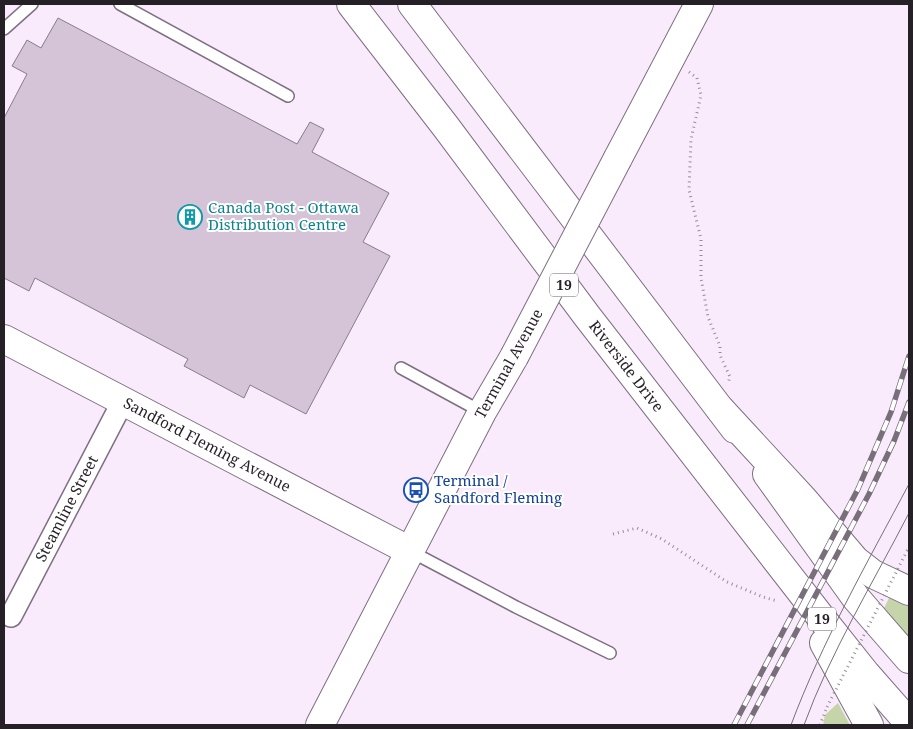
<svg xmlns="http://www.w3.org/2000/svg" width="913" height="729" viewBox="0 0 913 729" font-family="'Noto Serif',serif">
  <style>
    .green { fill: #c6d4a9 }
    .building { fill: #d5c4d8; stroke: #8a7a8d }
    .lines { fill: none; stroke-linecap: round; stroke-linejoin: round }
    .lane-casing { stroke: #7e6f82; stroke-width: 14 }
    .street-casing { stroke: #7e6f82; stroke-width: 24 }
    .secondary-casing { stroke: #7e6f82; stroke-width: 30 }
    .primary-casing { stroke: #7e6f82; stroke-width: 30 }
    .highway-casing { stroke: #7e6f82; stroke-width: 30 }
    .path { stroke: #968b98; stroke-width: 3; stroke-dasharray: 1 4; stroke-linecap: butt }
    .lane { stroke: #fff; stroke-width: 11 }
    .street { stroke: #fff; stroke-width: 21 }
    .secondary { stroke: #fff; stroke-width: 28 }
    .primary { stroke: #fff; stroke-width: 28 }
    .highway { stroke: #fff; stroke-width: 28 }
    .tram { stroke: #786f7a; stroke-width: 1 }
    .rail-casing { stroke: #786f7a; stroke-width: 5.5 }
    .rail { stroke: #fefefe; stroke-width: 4; stroke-dasharray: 11; stroke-linecap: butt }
    .secondary-bridge-casing { stroke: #7e6f82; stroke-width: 30; stroke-linecap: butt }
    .path-bridge { stroke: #968b98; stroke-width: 3; stroke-dasharray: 1 4; stroke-linecap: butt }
    .secondary-bridge { stroke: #fff; stroke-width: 28 }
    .labels { text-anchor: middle; stroke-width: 4; stroke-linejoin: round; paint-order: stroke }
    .shield { fill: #fefefe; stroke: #666267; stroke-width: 1 }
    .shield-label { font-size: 14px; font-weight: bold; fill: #251f26 }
    .culture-label { font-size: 15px; fill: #0d838f; stroke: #fefefe; text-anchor: start }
    .street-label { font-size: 15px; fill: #251f26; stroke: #fefefe }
    .transit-label { font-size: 15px; fill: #164399; stroke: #fefefe; text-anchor: start }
  </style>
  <rect width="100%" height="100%" fill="#f9ebfc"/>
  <g class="green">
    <path d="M892 592 909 599V639L884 608Z"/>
    <path d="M838 703 850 725H823L825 715Z"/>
  </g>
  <path class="building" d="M58 18 297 144 310 122 324 129 312 152 389 193 363 242 390 256 306 414 250 385 244 398 184 366 188 359 35 278 29 291 4 278V118L27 74 12 66 27 40 41 48Z"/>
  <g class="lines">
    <defs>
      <g id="lane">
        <path d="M120 4 288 96"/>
        <path d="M4 29 32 4"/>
        <path d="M401 368 482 412"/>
        <path d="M410 551 516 607 610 653"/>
      </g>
      <g id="street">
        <path id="s1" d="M11 616 123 401"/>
      </g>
      <g id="secondary">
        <path d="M618 158 699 4"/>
        <path id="s2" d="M4 339 410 551"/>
        <path d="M320 725 482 412 514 357"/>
      </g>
      <g id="primary">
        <path id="s3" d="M351 4 446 127 587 316 823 620 866 674 909 723"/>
        <path d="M412 4 735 429"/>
        <path d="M767 474 856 598 909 659"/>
        <path d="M824 643 869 725"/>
      </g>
      <path id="highway" d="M720 409 804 500 855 560 873 574 909 591"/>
    </defs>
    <use href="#lane" class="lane-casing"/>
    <use href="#street" class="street-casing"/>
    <use href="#secondary" class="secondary-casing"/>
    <use href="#primary" class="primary-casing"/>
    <use href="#highway" class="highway-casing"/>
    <g class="path">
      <path d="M689 72 697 78 701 95 691 139 689 190 701 239V278L708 317 720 346V355L730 377 728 383"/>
      <path d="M613 534 637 528 662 539 727 582 763 597 777 601"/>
      <path d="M907 551 909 548"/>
      <path d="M820 725 827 707"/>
    </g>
    <use href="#lane" class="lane"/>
    <use href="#street" class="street"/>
    <use href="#secondary" class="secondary"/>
    <use href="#primary" class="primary"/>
    <use href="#highway" class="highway"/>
    <g class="tram">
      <path d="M791 725C822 642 867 563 909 484"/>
      <path d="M804 725C831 651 873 583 909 513"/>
    </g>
    <defs>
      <g id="rail">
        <path d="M734 725 858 489 891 412 909 356"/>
        <path d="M747 725 869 494 894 441 909 402"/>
      </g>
    </defs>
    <use href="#rail" class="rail-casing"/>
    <use href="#rail" class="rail"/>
    <defs>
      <path id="secondary-bridge" d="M514 357 618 158"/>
    </defs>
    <use href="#secondary-bridge" class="secondary-bridge-casing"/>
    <path class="path-bridge" d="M827 707 907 551"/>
    <use href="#secondary-bridge" class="secondary-bridge"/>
  </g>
  <defs>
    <symbol id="building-ring" viewBox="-11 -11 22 22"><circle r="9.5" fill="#fefefe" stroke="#0f9aa8" stroke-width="1.5"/><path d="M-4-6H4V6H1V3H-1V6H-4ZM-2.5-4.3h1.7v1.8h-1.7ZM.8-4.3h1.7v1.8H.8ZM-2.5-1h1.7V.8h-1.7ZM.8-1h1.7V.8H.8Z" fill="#0f9aa8"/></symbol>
    <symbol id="bus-ring" viewBox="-11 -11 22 22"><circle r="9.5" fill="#fefefe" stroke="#1a4fb4" stroke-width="1.5"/><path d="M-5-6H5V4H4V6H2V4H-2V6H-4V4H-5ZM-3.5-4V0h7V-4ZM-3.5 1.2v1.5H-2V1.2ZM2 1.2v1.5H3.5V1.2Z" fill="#1a4fb4"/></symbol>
  </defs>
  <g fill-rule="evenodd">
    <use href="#building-ring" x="176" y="203" width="28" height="28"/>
    <use href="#bus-ring" x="402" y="476" width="28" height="28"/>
  </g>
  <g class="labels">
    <g class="shield">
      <rect x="550" y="273.5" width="28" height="23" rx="4"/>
      <rect x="808" y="607.5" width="28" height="23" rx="4"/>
    </g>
    <g class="shield-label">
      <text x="564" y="290">19</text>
      <text x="822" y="624">19</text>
    </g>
    <g class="culture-label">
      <text x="208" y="213">Canada Post - Ottawa<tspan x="208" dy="17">Distribution Centre</tspan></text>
    </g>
    <g class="street-label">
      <text transform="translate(509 364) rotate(-61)" y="5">Terminal Avenue</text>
      <text dy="5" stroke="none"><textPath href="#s3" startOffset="455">Riverside Drive</textPath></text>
      <text dy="5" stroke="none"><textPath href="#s2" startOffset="229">Sandford Fleming Avenue</textPath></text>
      <text dy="5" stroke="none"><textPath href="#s1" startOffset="121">Steamline Street</textPath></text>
    </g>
    <g class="transit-label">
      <text x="434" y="486">Terminal /<tspan x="434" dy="17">Sandford Fleming</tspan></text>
    </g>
  </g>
  <rect width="913" height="729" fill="none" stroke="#251f26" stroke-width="10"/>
</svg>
